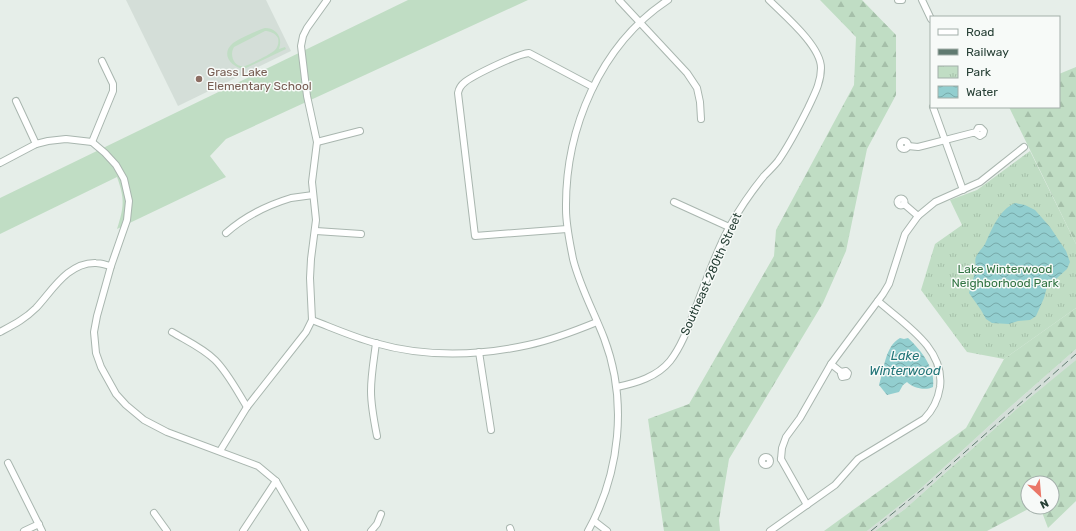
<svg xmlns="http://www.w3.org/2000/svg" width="1076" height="531" viewBox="0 0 1076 531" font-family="Rubik,sans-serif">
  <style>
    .built { fill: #d4ded8 }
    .green { fill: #c0ddc4; fill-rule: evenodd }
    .forest { fill: url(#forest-firs) }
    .park { fill: url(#park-tufts) }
    .water { fill: url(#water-waves) }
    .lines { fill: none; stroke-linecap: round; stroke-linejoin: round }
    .minor-casing { stroke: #a9b6af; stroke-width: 8 }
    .minor { stroke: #fff; stroke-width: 6 }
    .rail { stroke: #607a70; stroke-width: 1; stroke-dasharray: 8 4; stroke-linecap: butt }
    .education-dot { fill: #8d6e63; stroke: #f7faf8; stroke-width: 1.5 }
    .labels { text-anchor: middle; stroke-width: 3; stroke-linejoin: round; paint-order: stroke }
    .education-label { font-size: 12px; fill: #785e54; stroke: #f7faf8; text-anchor: start }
    .park-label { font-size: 12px; fill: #327443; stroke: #f7faf8 }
    .street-label { font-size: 12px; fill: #263f35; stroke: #f7faf8 }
    .water-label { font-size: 13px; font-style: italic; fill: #227578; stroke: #f7faf8 }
  </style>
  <defs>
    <pattern id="forest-firs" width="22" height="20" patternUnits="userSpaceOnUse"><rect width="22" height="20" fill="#c0ddc4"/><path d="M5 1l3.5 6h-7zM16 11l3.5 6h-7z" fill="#a5bfa9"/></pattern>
    <pattern id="park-tufts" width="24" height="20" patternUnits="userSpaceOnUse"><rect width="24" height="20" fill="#c0ddc4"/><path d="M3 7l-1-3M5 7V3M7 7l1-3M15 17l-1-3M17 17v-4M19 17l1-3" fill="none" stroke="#a5bfa9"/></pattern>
    <pattern id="water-waves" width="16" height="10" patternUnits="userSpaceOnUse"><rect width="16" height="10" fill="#92cecf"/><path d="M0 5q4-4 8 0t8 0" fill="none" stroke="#77a9a9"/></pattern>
  </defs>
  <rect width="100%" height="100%" fill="#e6eee9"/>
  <g class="built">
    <path d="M126 0H266L291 51 178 106Z"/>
    <path d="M1076 349V360L1066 369 1020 406 905 509 875 531H867L918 491 1001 415Z"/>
  </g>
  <g class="green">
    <path d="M408 0H528L226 139 210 156 226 177 117 229C124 207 125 199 117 177L0 234V198Z"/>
    <path d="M265 28C277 28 283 38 279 49L285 47 286 49 244 69C231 67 220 54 233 43 240 38 256 31 265 28ZM265 31C270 31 275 33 278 38 279 42 278 47 275 50 271 54 251 64 245 66 234 68 229 55 234 47Z"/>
  </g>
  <g class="forest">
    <path d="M820 0H862L896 35V95L867 149 846 251 823 303 729 459 719 520 720 531H664L648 419 689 404 774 256 776 230 854 85 856 37Z"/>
    <path d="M1076 67V244L1009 107H1059V74Z"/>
    <path d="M1076 308V349L1001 415 918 491 867 531H824L966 428 1004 359Z"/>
    <path d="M1076 360V501L1048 528 1040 507H1052V483H1028V507H1032L987 531H875L905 509 1020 406Z"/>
  </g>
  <path class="park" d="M1030 151 1076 244V308L1004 359 967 352 921 290 935 244 962 225 950 200 977 190Z"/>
  <g class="water">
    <path d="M1015 203 1025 205 1035 210 1050 227 1066 251 1070 262 1067 269 1047 287 1044 298 1036 316 1030 320 1018 321 1009 324 992 323 986 319 981 310 969 293C970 286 974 279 975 272 977 267 974 262 976 257 978 252 982 249 985 244 992 229 999 210 1015 203Z"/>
    <path d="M900 338 904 339 908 338C921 350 936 369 933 387 925 391 913 388 907 382L903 385 899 392 887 395 879 385C884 370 885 346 900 338Z"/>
  </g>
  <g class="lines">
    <defs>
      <g id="minor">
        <path d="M619 0 687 73 697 88 700 102 701 119"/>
        <path d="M898 0H902"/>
        <path d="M922 0 931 19"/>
        <path d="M16 101 36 144"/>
        <path d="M933 107 963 190"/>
        <circle cx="904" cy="145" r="4"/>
        <path d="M92 142 113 91V84L102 61"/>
        <path d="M317 142 360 131"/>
        <path d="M908 146 918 147 926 145 976 132 978 128H981L984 131 983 134 980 136 977 134 976 132"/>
        <path d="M0 163 36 144 48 141 66 139 92 142 105 153 116 165 124 179 129 201 127 220 111 266 97 316 94 332 96 353 101 367 116 394 126 405 144 420 167 432 258 466 276 481 305 531"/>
        <circle cx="901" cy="202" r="3.5"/>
        <path d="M674 202 729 227"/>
        <path d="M904 204 918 216"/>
        <path d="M567 229 475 236 458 93C459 88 461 85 465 82 474 75 517 54 529 53L593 87"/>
        <path d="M316 231 361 234"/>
        <path d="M226 233C244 217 268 205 291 198 298 197 306 196 313 195"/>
        <path d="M312 320C333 328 353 337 375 343 424 357 478 356 528 345 552 340 575 331 597 322"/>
        <path d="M0 332C13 325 25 319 36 308 52 291 68 262 96 263 101 263 106 265 111 266"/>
        <path d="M172 332C187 341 203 348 215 360 228 373 237 391 247 407"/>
        <path d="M376 343C374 359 371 375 371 391 371 406 374 421 377 436"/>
        <path d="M479 352 491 430"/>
        <path d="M831 364 841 372V374L842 377 847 376 848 373 846 371 841 372"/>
        <path d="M617 387C636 383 657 377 670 361 681 347 688 328 694 312 705 284 715 253 730 226 740 208 751 192 764 176 769 171 774 166 778 161 790 144 799 126 808 108 814 95 821 83 821 68 821 46 785 16 769 0"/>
        <path d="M220 451 247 407 306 332 312 320 310 278 311 259 316 220 312 182 317 142 307 96 301 46 303 36 307 28 327 0"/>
        <circle cx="766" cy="461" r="4"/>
        <path d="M781 459 782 448 786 437 800 418 831 364 883 294 889 284 905 234 918 216 935 202 980 182 1024 147"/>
        <path d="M781 459 807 505"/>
        <path d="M8 463 42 531"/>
        <path d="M154 513 167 531"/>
        <path d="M594 521 607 531"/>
        <path d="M510 528 511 531"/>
        <path d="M24 531 39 524"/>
        <path d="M243 531 276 481"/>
        <path d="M371 531 377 524 381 514"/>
        <path d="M588 531C620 473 628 401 604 338 594 312 580 287 573 259 570 243 566 226 566 209 565 129 600 45 668 0"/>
        <path d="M770 531 835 485 858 459 924 419C933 410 938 400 940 387 945 348 904 324 878 301"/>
      </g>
    </defs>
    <use href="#minor" class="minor-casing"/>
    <use href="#minor" class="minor"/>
    <path class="rail" d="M871 531 930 483 1076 354"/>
  </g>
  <circle class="education-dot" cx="199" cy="79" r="4"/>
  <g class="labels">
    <g class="education-label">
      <text x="207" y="76">Grass Lake<tspan x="207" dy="14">Elementary School</tspan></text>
    </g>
    <g class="park-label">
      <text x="1005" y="273">Lake Winterwood<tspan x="1005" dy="14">Neighborhood Park</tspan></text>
    </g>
    <g class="street-label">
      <text transform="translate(711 274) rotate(-66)" y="4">Southeast 280th Street</text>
    </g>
    <g class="water-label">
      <text x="905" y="360">Lake<tspan x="905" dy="15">Winterwood</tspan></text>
    </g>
  </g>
  <rect x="930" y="16" width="130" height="92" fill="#f7faf8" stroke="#a3afaa"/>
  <rect x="938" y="29" width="20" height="6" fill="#ffffff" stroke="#a3afaa"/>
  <text x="966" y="36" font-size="12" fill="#263f35">Road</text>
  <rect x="938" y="49" width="20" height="6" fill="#607a70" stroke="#a3afaa"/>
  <text x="966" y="56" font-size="12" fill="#263f35">Railway</text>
  <rect x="938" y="66" width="20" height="12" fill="url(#park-tufts)" stroke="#a3afaa"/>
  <text x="966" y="76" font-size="12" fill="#263f35">Park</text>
  <rect x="938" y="86" width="20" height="12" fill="url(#water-waves)" stroke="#a3afaa"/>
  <text x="966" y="96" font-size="12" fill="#263f35">Water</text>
  <g transform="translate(1040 495) rotate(154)"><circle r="19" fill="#f7faf8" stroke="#a3afaa"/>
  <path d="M0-3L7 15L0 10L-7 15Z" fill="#ea7768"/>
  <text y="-6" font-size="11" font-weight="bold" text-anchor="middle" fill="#263f35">N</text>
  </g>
</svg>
